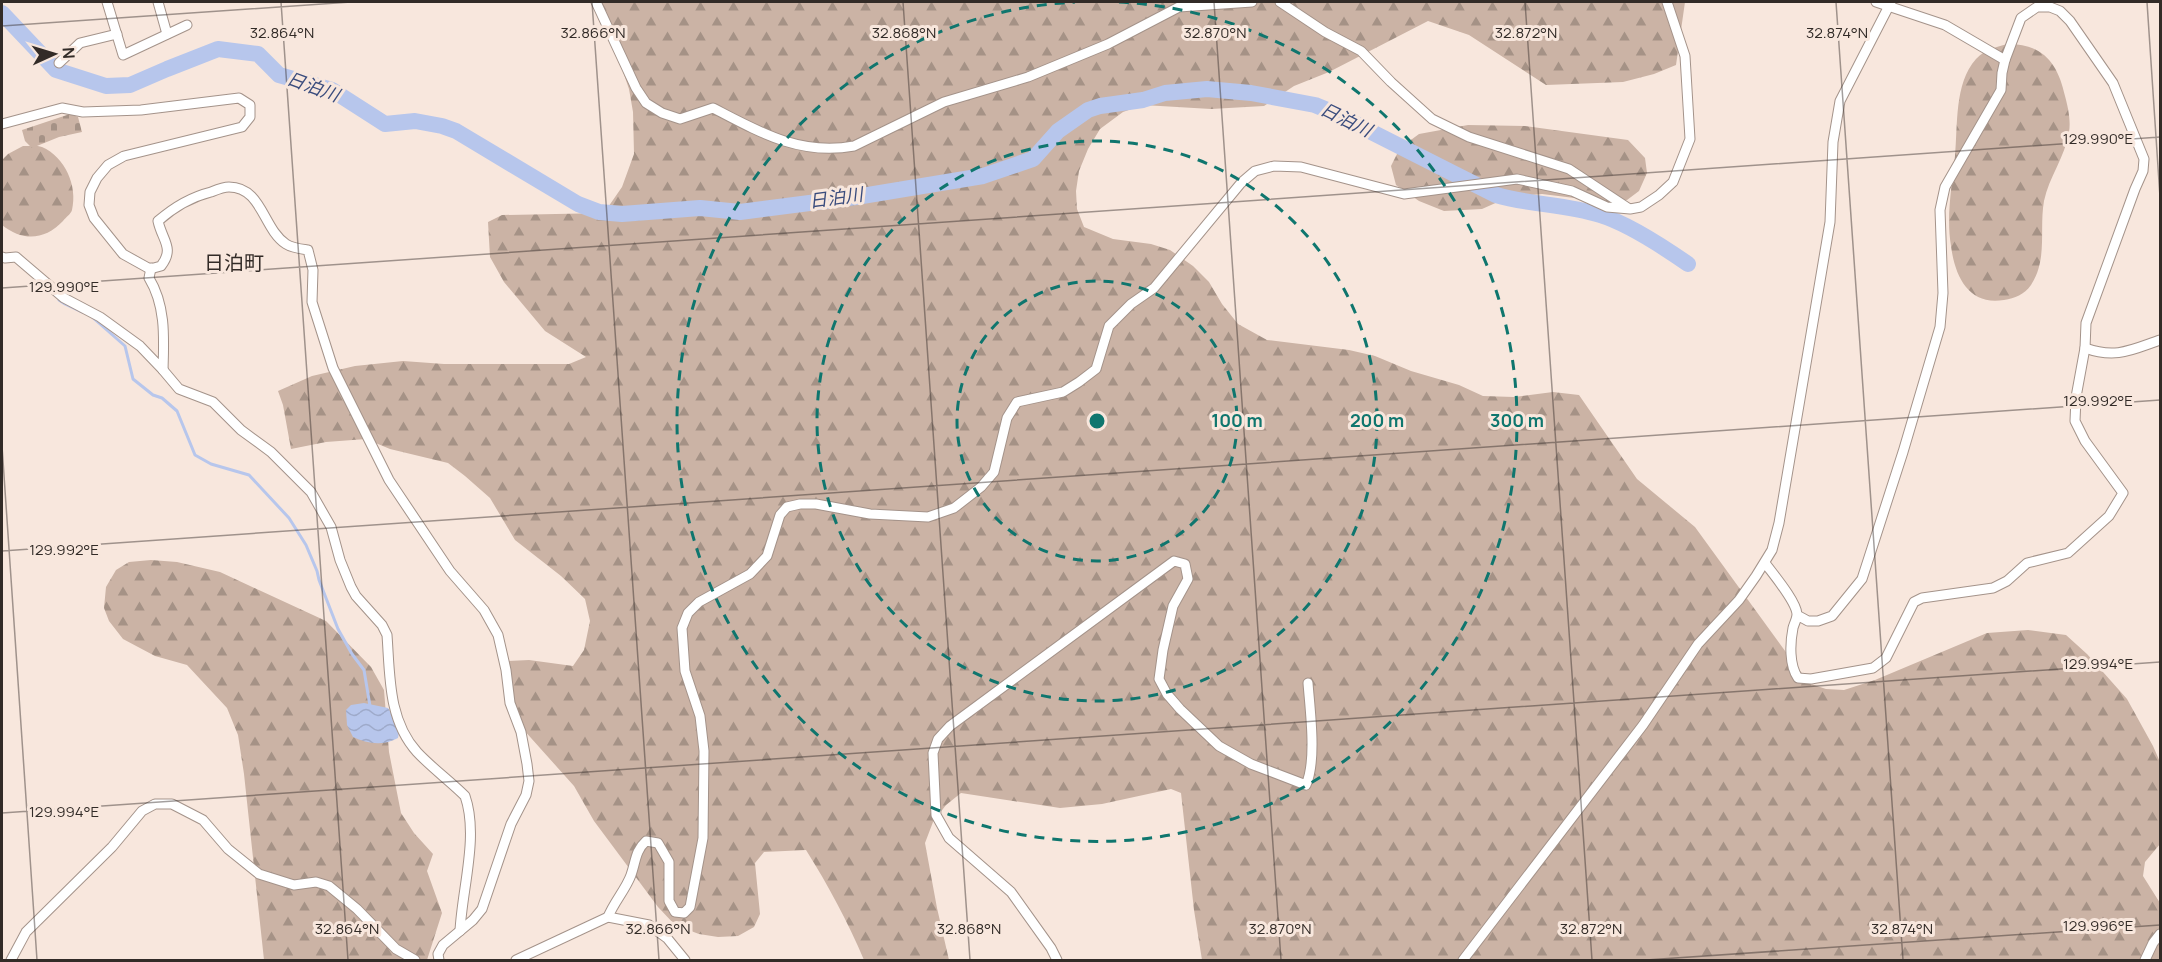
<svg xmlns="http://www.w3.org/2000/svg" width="2162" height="962" viewBox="0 0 2162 962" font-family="Manrope,'Noto Sans JP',sans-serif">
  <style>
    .forest { fill: url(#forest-firs) }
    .cemetery { fill: url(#cemetery-stones) }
    .water { fill: url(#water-waves) }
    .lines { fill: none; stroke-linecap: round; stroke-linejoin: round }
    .stream { stroke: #b7c6ec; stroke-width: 3 }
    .river { stroke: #b7c6ec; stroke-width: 16 }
    .street-casing { stroke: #a4938a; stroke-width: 11 }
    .street { stroke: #fff; stroke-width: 9 }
    .ticks { fill: none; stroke: #322b27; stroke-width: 1.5; stroke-opacity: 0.45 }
    .ring { fill: none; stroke: #0f766e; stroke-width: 3; stroke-dasharray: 10 8 }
    .labels { text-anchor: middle; stroke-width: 6; stroke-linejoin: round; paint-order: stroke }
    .water-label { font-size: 18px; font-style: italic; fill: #3a4c7d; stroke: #f8e7dd }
    .quarter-label { font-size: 20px; fill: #322b27; stroke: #f8e7dd }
    .ticks-label { font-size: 15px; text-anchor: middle; fill: #322b27; stroke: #f8e7dd; stroke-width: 6; stroke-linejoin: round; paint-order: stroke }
    .centre { fill: #0f766e; stroke: #f8e7dd; stroke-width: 3 }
    .ring-label { font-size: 18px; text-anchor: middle; font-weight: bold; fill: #0f766e; stroke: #f8e7dd; stroke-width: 6; stroke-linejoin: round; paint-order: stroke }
  </style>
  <defs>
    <pattern id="forest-firs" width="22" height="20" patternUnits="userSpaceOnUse" patternTransform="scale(1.5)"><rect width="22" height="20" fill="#cbb3a5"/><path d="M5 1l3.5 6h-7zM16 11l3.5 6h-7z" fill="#a59286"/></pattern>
    <pattern id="cemetery-stones" width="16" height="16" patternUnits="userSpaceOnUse" patternTransform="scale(1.5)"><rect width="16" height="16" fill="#cbb3a5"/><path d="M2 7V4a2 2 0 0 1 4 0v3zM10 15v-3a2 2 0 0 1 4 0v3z" fill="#a59286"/></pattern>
    <pattern id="water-waves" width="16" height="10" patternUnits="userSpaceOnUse" patternTransform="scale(1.5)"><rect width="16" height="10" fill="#b7c6ec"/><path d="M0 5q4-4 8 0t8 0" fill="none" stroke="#9eaaca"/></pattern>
  </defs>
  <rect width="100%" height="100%" fill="#f8e7dd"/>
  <g class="forest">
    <path d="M599 2H1685L1676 65 1654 74 1623 82 1546 85 1469 35 1428 21 1329 72 1294 86 1264 106 1211 109 1143 105 1123 112 1100 129 1088 149 1079 171 1076 191 1077 209 1084 227 1113 239 1151 244 1170 250 1193 266 1209 282 1222 304 1238 324 1267 340 1349 350 1375 356 1411 371 1459 385 1483 396 1514 397 1553 392 1579 395 1637 479 1695 527 1796 666 1811 684 1826 689 1844 690 1875 680 1987 633 2028 630 2066 635 2087 654 2127 699 2153 746 2160 762V844L2145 862 2143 876 2160 903V960H1202L1194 910 1181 793 1171 789 1102 804 1060 808 961 793 946 805 933 822 925 843 937 908 949 960H864C848 922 828 885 806 850L764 852 755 863 760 914 754 927 738 936 718 937 699 934 675 925 658 907 594 821 574 786 514 719 501 672 508 661 529 660 573 666 584 650 590 621 585 599 561 576 515 540 490 498 465 476 448 463 390 449 366 439 326 442 291 449 283 405 278 391 312 376 355 366 403 361 444 364H569L586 357 545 331 504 282 490 257 488 222 502 215 604 213 622 187 634 154 633 112 629 89Z"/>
    <path d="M2008 44C2044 44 2058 64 2065 96 2068 107 2071 121 2069 132 2065 157 2049 177 2044 201 2039 229 2048 259 2031 285 2024 295 2015 298 2004 300 1969 306 1955 277 1951 246 1946 216 1952 186 1955 156 1958 125 1954 84 1976 59 1986 49 1996 47 2008 44Z"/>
    <path d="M1468 125 1525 126 1628 140 1645 158 1647 173 1639 191 1627 200 1607 202 1542 194 1509 197 1482 209 1444 211 1419 201 1396 185 1391 166 1400 148 1419 134Z"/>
    <path d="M23 146C29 146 37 145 42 147 65 157 78 186 72 210 71 214 66 217 63 221 45 240 23 242 2 225V160L8 154Z"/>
    <path d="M151 560 177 562 220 572 326 621 371 667 384 690 389 752 401 813 414 833 433 854 427 871 442 913 427 960H264L244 774 238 735 227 708 187 665 155 656 123 639 109 621 104 608 106 587 116 570 129 562Z"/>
  </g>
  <path class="cemetery" d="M70 114 78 117 82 132 59 137 32 148 25 141 22 130Z"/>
  <path class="water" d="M364 703 388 708C394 716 401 728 398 738 384 746 367 744 353 737L347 725 346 710 351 705Z"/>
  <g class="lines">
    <g class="stream">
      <path d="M59 300 65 304 82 312"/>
      <path d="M91 316 125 346 133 379 153 395 162 398 177 411 195 455 211 464 249 475 289 518 306 545 317 571 319 580 338 629 352 654 364 670 370 706"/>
    </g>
    <path class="river" d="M2 13 56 70 106 86 130 85 167 69 218 49 258 54 279 75 332 90 385 124 415 121 442 126 456 131 578 204 599 212 622 214 700 208 740 212 856 197 983 176 1033 159 1058 131 1088 110 1100 106 1143 100 1165 93 1207 89 1251 93 1315 105 1332 112 1496 195C1530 205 1566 204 1600 215 1626 223 1665 248 1688 264"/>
    <defs>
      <g id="street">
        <path d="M107 2 123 55 187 25"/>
        <path d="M158 2 167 34"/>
        <path d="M596 2 636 88 646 103 662 113 680 119 713 108C759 132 800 156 854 146L944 102 1028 77 1108 44 1179 7 1252 2"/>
        <path d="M1280 2 1325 32 1361 51 1391 82 1432 119 1469 137 1569 169 1628 208"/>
        <path d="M1876 2 1945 25 2005 60"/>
        <path d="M59 63 80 43 117 34"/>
        <path d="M2 124 62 108 83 112 141 110 239 98 250 105V117L242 127 124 156 108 165 97 178 90 192 89 205 94 218 123 254 150 269 161 266C175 248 162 240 158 221 174 207 191 197 211 192 216 190 223 187 229 187 262 187 263 229 286 244 292 248 301 249 308 250L313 270 312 302 333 368 389 480 450 571 484 610 498 635 506 670 510 703 521 732 527 764 529 781 526 795 511 824 482 909 473 920 443 945 438 954 439 960"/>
        <path d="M2 257 5 258 16 257 64 298 100 317 140 346 163 370C164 338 166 306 149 278L151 268"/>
        <path d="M2085 348C2116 359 2131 350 2160 340"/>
        <path d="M163 370 179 389 213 402 241 430 271 452 311 492 331 527 340 560 351 587 356 596 382 625 387 635C390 675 388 720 417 752 432 768 450 781 465 796 479 836 462 889 460 931"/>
        <path d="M1765 563C1773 574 1796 601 1797 614 1797 619 1794 624 1793 628 1790 643 1789 665 1798 678L1811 679 1873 668 1886 658 1914 602 1922 598 1993 588 2007 581 2027 563 2068 553 2109 516 2123 493 2085 441 2075 421 2076 397 2085 348 2086 323 2135 189 2143 171 2144 159 2113 83 2070 21 2060 11 2050 7H2037L2021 18 2005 60 2002 73 2001 90 1945 187 1940 210 1943 293 1940 327 1903 452 1862 579 1832 616 1818 621H1808L1797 615"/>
        <path d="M608 917C614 902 626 889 631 875 636 861 635 851 646 841L658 843 669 862V901L675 912 684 913 690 907 703 838 704 751 700 716 685 671 682 628 688 613 699 602 750 574 767 556 780 515 787 507 800 504H816L870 514 928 517 954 508 981 487 994 472 1007 418 1017 402 1063 392 1079 382 1096 369 1109 326 1131 304 1154 288 1241 183 1255 171 1274 166 1301 167 1404 194 1517 179 1572 191 1607 207 1630 209 1641 207 1659 195 1673 182 1690 139 1685 56 1667 2"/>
        <path d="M11 960 26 932 112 847 142 811 155 804H172L203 820 228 849 259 874 294 885 316 882 329 886 357 909 396 949 415 960"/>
        <path d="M516 960 608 917 649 925 667 938 685 960"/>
        <path d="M1057 960 1051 948 1011 892 949 838 936 815 933 753 938 739 950 726 1174 561 1185 564 1188 579 1173 606 1163 650 1159 679 1167 694 1180 709 1219 746 1251 764 1306 785C1317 760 1310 710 1308 683"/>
        <path d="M1463 960 1643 725 1698 644 1739 600 1756 576 1772 550 1779 523 1830 222 1833 142 1840 101 1891 2"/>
        <path d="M2145 960 2153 943 2160 934"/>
      </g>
    </defs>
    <use href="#street" class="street-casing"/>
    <use href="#street" class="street"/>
  </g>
  <path class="ticks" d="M281 2 348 960M592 2 659 960M903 2 970 960M1214 2 1281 960M1525 2 1592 960M1836 2 1903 960M2147 2 2160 197M2 26 351 2M2 288 2160 137M2 446 37 960M2 551 2160 400M2 813 2160 662M1646 960 2160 925"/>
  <g class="ring">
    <circle cx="1097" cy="421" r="140"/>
    <circle cx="1097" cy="421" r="280"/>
    <path d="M1119 2A420 420 0 1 1 1075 2"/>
  </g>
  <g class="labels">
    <g class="water-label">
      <text transform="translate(313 87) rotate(20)" y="6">日泊川</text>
      <text transform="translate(1346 120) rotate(26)" y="6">日泊川</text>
      <text transform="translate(836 198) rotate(-8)" y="6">日泊川</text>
    </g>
    <g class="quarter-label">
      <text x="234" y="270">日泊町</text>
    </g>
  </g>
  <g class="ticks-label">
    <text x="282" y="38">32.864°N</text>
    <text x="593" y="38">32.866°N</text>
    <text x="904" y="38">32.868°N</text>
    <text x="1215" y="38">32.870°N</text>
    <text x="1526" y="38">32.872°N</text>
    <text x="1837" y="38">32.874°N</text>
    <text x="2098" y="144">129.990°E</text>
    <text x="64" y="292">129.990°E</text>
    <text x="2098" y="406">129.992°E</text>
    <text x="64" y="555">129.992°E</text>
    <text x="2098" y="669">129.994°E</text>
    <text x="64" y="817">129.994°E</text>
    <text x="2098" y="931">129.996°E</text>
    <text x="347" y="934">32.864°N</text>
    <text x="658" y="934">32.866°N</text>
    <text x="969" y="934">32.868°N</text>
    <text x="1280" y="934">32.870°N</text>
    <text x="1591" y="934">32.872°N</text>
    <text x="1902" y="934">32.874°N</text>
  </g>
  <circle cx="1097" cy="421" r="9" class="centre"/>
  <g class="ring-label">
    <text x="1237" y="427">100 m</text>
    <text x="1377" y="427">200 m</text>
    <text x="1517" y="427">300 m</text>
  </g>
  <rect width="2162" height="962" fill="none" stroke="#322b27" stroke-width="6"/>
  <g transform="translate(54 54) rotate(86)" stroke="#f8e7dd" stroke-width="4.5" paint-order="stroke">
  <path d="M0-4.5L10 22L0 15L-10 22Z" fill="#322b27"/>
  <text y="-9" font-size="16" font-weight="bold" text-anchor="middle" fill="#322b27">N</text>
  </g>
</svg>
